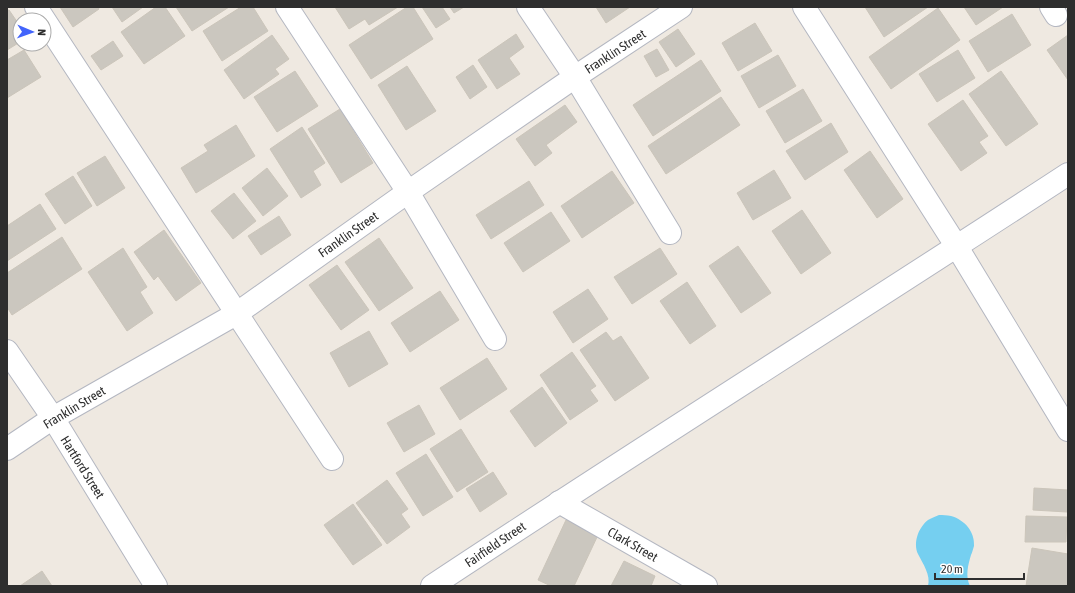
<svg xmlns="http://www.w3.org/2000/svg" width="1075" height="593" viewBox="0 0 1075 593" font-family="'Asap Condensed',sans-serif">
  <style>
    .water { fill: #75cff0 }
    .building { fill: #cbc7bf; stroke: #cbc5ba }
    .lines { fill: none; stroke-linecap: round; stroke-linejoin: round }
    .minor-casing { stroke: #b4b7c1; stroke-width: 24 }
    .minor { stroke: #fff; stroke-width: 22 }
    .labels { text-anchor: middle; stroke-width: 3.5; stroke-linejoin: round; paint-order: stroke }
    .street-label { font-size: 13px; fill: #2e2e2e; stroke: #fff }
  </style>
  <rect width="100%" height="100%" fill="#efe9e1"/>
  <path class="water" d="M939 515C943 515 947 515 951 516 965 520 975 532 974 546 973 549 972 553 971 555 968 565 965 576 970 586H928C931 575 923 564 918 554 913 543 918 528 928 520 931 518 935 517 939 515Z"/>
  <g class="building">
    <path d="M60 7H98L99 9 73 27Z"/>
    <path d="M112 7H143L122 22Z"/>
    <path d="M156 7H165L185 36 144 64 121 32Z"/>
    <path d="M176 7H229L192 31Z"/>
    <path d="M241 7H253L268 31 222 61 203 31Z"/>
    <path d="M335 7H398L369 25 365 19 349 29Z"/>
    <path d="M407 7H413L433 39 371 79 349 45Z"/>
    <path d="M422 7H442L450 19 436 28Z"/>
    <path d="M450 7H464L454 13Z"/>
    <path d="M596 7H630L606 23Z"/>
    <path d="M865 7H928L884 37Z"/>
    <path d="M964 7H1003L976 25Z"/>
    <path d="M938 8 960 40 891 89 869 57Z"/>
    <path d="M9 10 20 26V42L7 50V11Z"/>
    <path d="M1012 14 1031 45 988 72 969 41Z"/>
    <path d="M755 23 772 51 738 71 722 43Z"/>
    <path d="M678 29 695 54 676 67 659 42Z"/>
    <path d="M516 34 524 47 509 58 520 74 497 89 478 60Z"/>
    <path d="M272 35 289 59 275 69 279 74 244 99 224 70Z"/>
    <path d="M1068 35V80L1047 50Z"/>
    <path d="M113 41 123 56 101 70 91 56Z"/>
    <path d="M657 49 669 70 656 77 644 56Z"/>
    <path d="M24 50 41 77 7 98V60Z"/>
    <path d="M958 50 975 78 937 102 919 74Z"/>
    <path d="M778 55 796 86 759 108 741 76Z"/>
    <path d="M701 60 721 91 653 136 633 105Z"/>
    <path d="M473 65 487 87 470 99 456 77Z"/>
    <path d="M407 66 436 111 406 130 378 85Z"/>
    <path d="M295 71 318 106 277 132 254 97Z"/>
    <path d="M1001 71 1038 124 1006 146 969 94Z"/>
    <path d="M803 89 822 121 785 143 766 111Z"/>
    <path d="M721 97 740 125 666 174 648 146Z"/>
    <path d="M963 100 988 136 979 142 987 153 961 171 928 124Z"/>
    <path d="M565 105 577 122 546 145 552 153 535 166 516 139Z"/>
    <path d="M340 109 373 163 341 183 308 129Z"/>
    <path d="M831 123 848 152 805 180 786 151Z"/>
    <path d="M236 125 255 156 196 193 181 168 208 151 204 145Z"/>
    <path d="M302 127 325 163 313 171 321 185 301 198 270 149Z"/>
    <path d="M870 151 903 199 877 218 844 170Z"/>
    <path d="M105 156 125 188 97 206 77 173Z"/>
    <path d="M267 168 288 196 263 216 242 188Z"/>
    <path d="M774 170 791 198 753 220 737 193Z"/>
    <path d="M612 171 634 203 582 238 561 206Z"/>
    <path d="M73 176 92 206 65 224 45 194Z"/>
    <path d="M529 181 544 205 491 239 476 215Z"/>
    <path d="M234 193 256 221 233 239 211 211Z"/>
    <path d="M40 204 56 229 7 261V226Z"/>
    <path d="M802 210 831 253 801 274 772 231Z"/>
    <path d="M551 212 570 241 523 272 504 243Z"/>
    <path d="M279 216 291 235 261 255 248 236Z"/>
    <path d="M164 230 201 283 176 301 158 276 154 280 134 252Z"/>
    <path d="M62 237 82 269 12 315 7 307V273Z"/>
    <path d="M379 238 413 288 379 311 345 262Z"/>
    <path d="M738 246 771 293 741 313 709 266Z"/>
    <path d="M123 248 147 287 140 292 153 313 127 331 88 272Z"/>
    <path d="M660 248 677 274 632 304 614 277Z"/>
    <path d="M337 265 369 310 341 330 309 285Z"/>
    <path d="M687 282 716 326 690 344 660 301Z"/>
    <path d="M588 289 608 319 573 343 553 312Z"/>
    <path d="M440 291 459 320 410 352 391 323Z"/>
    <path d="M369 331 388 364 349 387 330 353Z"/>
    <path d="M606 332 613 341 621 336 649 378 615 401 580 350Z"/>
    <path d="M572 352 596 386 590 390 598 401 570 420 540 375Z"/>
    <path d="M487 358 507 389 460 420 440 388Z"/>
    <path d="M542 387 567 423 535 447 510 411Z"/>
    <path d="M419 405 435 434 404 452 387 423Z"/>
    <path d="M461 429 488 472 457 492 430 449Z"/>
    <path d="M426 454 453 497 423 516 396 473Z"/>
    <path d="M493 472 507 494 480 512 466 489Z"/>
    <path d="M387 480 408 509 401 514 410 527 387 544 356 503Z"/>
    <path d="M1034 488 1068 490 1067 512 1033 510Z"/>
    <path d="M353 504 382 545 353 565 324 525Z"/>
    <path d="M1026 516 1067 517 1066 542H1025Z"/>
    <path d="M566 520 598 535 574 586H551L538 580Z"/>
    <path d="M1032 548 1068 554V586H1026Z"/>
    <path d="M624 561 655 576 651 586H611Z"/>
    <path d="M42 571 52 586H20Z"/>
  </g>
  <g class="lines">
    <defs>
      <g id="minor">
        <path d="M36 7 332 459"/>
        <path d="M287 7 408 192 495 339"/>
        <path d="M528 7 575 77 670 233"/>
        <path d="M804 7 957 247 1068 430"/>
        <path d="M1051 7 1056 15"/>
        <path d="M7 351 53 418 156 586"/>
        <path d="M7 449 53 418 236 314 408 192 575 77 681 7"/>
        <path d="M559 502 706 586"/>
        <path d="M432 586C643 446 857 312 1068 174"/>
      </g>
    </defs>
    <use href="#minor" class="minor-casing"/>
    <use href="#minor" class="minor"/>
  </g>
  <g class="labels">
    <g class="street-label">
      <text transform="translate(615 51) rotate(-33)" y="5">Franklin Street</text>
      <text transform="translate(348 234) rotate(-35)" y="5">Franklin Street</text>
      <text transform="translate(74 407) rotate(-31)" y="5">Franklin Street</text>
      <text transform="translate(83 467) rotate(58)" y="5">Hartford Street</text>
      <text transform="translate(495 544) rotate(-34)" y="5">Fairfield Street</text>
      <text transform="translate(633 544) rotate(30)" y="5">Clark Street</text>
    </g>
  </g>
  <rect width="1075" height="593" fill="none" stroke="#2e2e2e" stroke-width="16"/>
  <g transform="translate(32 32) rotate(92)"><circle r="19" fill="#ffffff" stroke="#ababab"/>
  <path d="M0-3L7 15L0 10L-7 15Z" fill="#4264fb"/>
  <text y="-6" font-size="11" font-weight="bold" text-anchor="middle" fill="#2e2e2e">N</text>
  </g>
  <path d="M935 573v6h89v-6" fill="none" stroke="#2e2e2e" stroke-width="2"/>
  <text x="941" y="573" font-size="12" fill="#2e2e2e" stroke="#ffffff" stroke-width="3" paint-order="stroke">20 m</text>
</svg>
